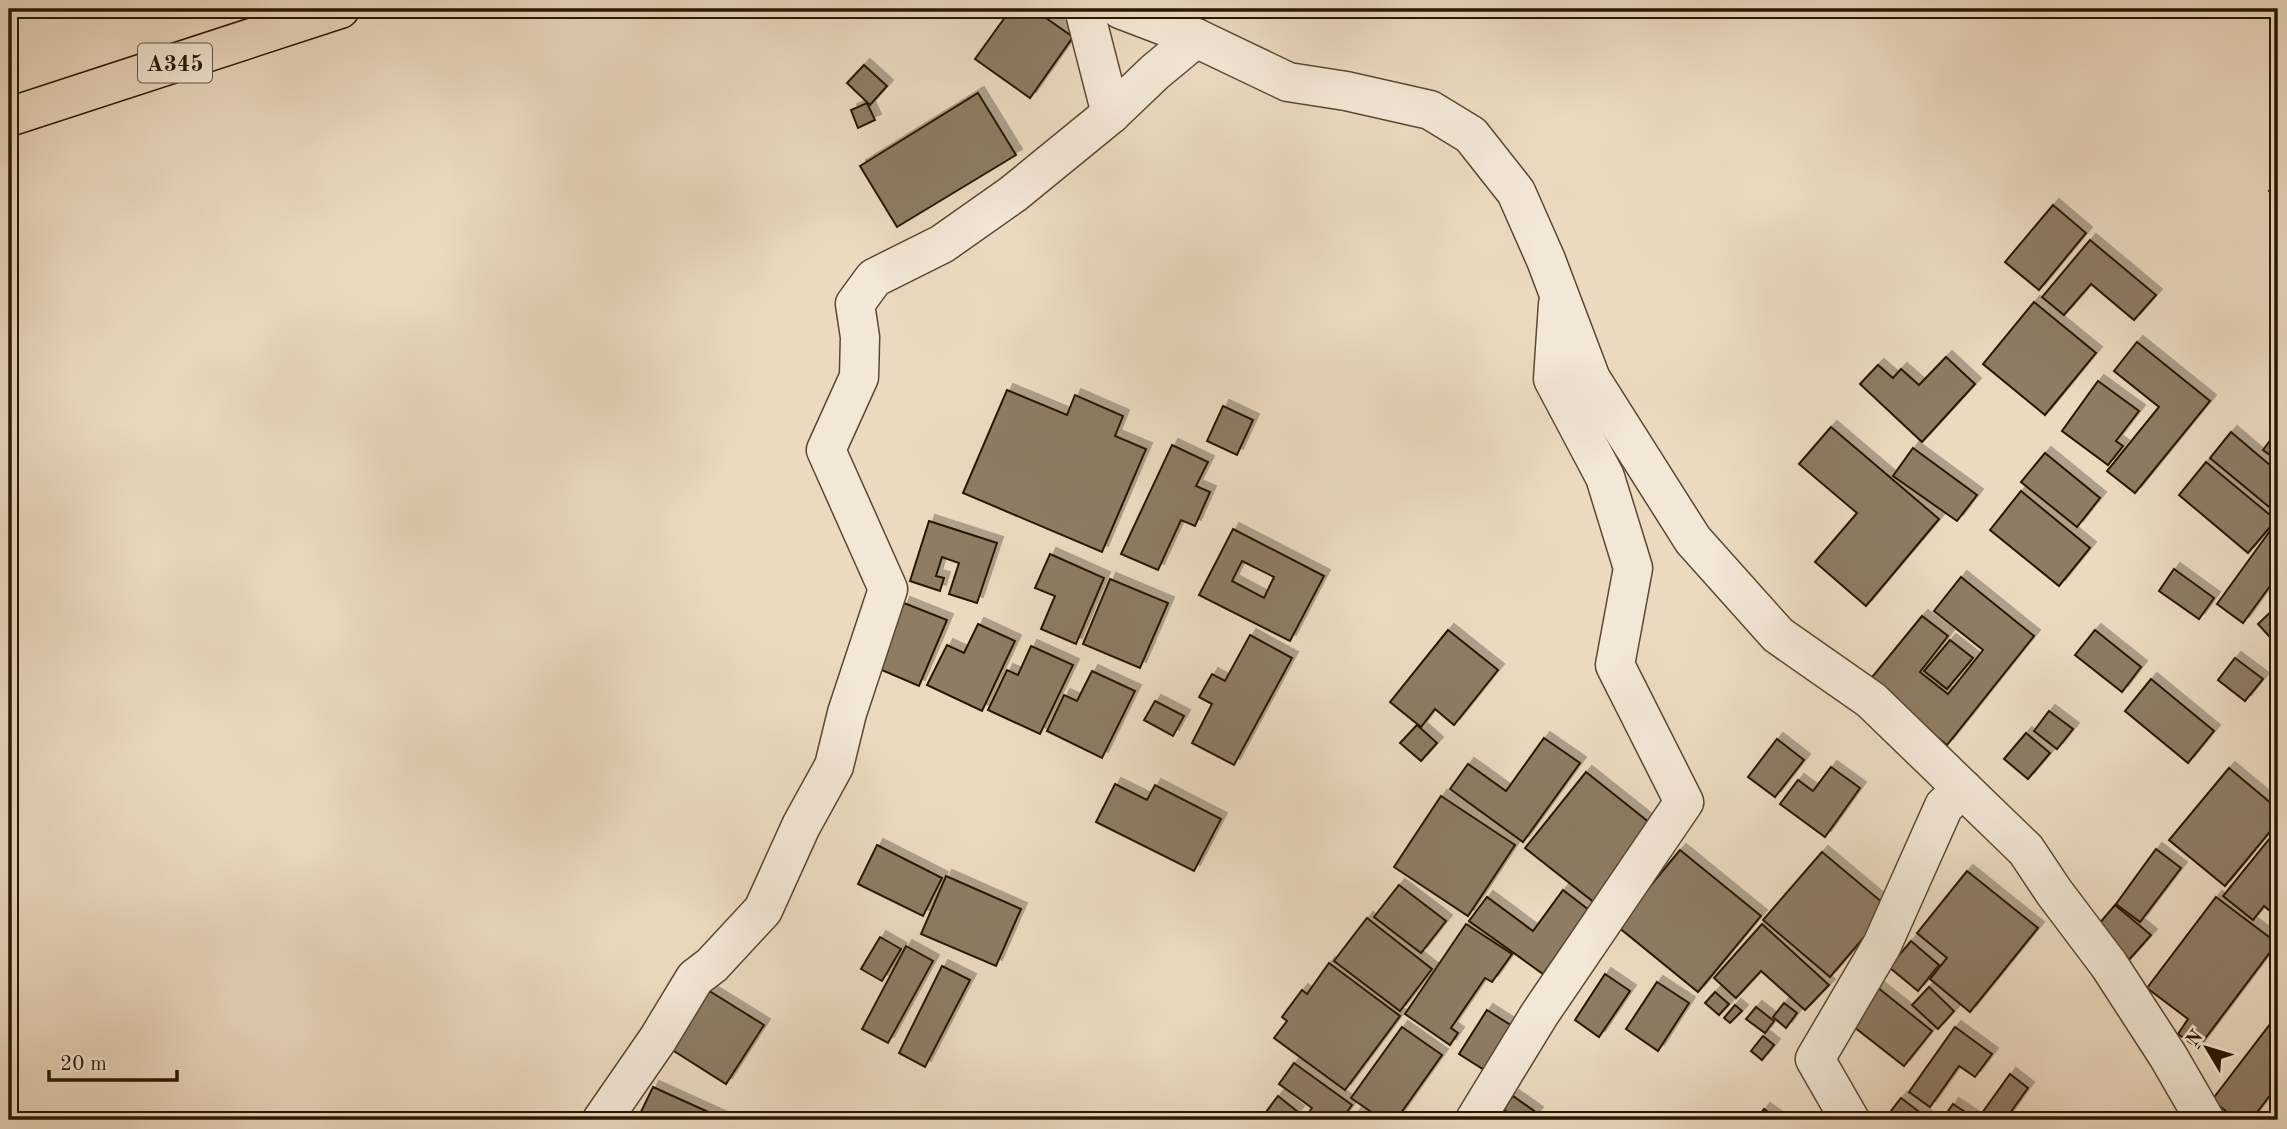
<svg xmlns="http://www.w3.org/2000/svg" width="2287" height="1129" viewBox="0 0 2287 1129" font-family="'Old Standard TT',serif">
  <style>
    .building { fill: #8e7c65; stroke: #291702; stroke-width: 2; fill-rule: evenodd; filter: url(#shadow) }
    .lines { fill: none; stroke-linecap: round; stroke-linejoin: round }
    .minor-casing { stroke: #5a4832; stroke-width: 41 }
    .highway-casing { stroke: #291702; stroke-width: 41 }
    .minor { stroke: #f3e7d6; stroke-width: 38 }
    .highway { stroke: #ecdac0; stroke-width: 38 }
    .labels { text-anchor: middle; stroke-width: 5; stroke-linejoin: round; paint-order: stroke }
    .shield { fill: #f3e7d6; stroke: #665542; stroke-width: 2 }
    .shield-label { font-size: 23px; font-weight: bold; fill: #291702 }
  </style>
  <defs>
    <filter id="shadow"><feDropShadow dx="6" dy="-6" stdDeviation="0" flood-color="#0004"/></filter>
  </defs>
  <rect width="100%" height="100%" fill="#ecdac0"/>
  <filter id="stains"><feTurbulence type="fractalNoise" baseFrequency=".00286" numOctaves="4"/><feColorMatrix values="0 0 0 0 .2 0 0 0 0 .09 0 0 0 0 .02 0 0 0 .5 -.17"/></filter>
  <radialGradient id="worn" r=".72"><stop offset=".6" stop-color="#630" stop-opacity="0"/><stop offset="1" stop-color="#630" stop-opacity=".3"/></radialGradient>
  <g class="building">
    <path d="M1011 9H1033L1073 37 1030 98 975 59Z"/>
    <path d="M864 65 887 86 870 105 847 83Z"/>
    <path d="M978 93 1016 155 897 227 860 166Z"/>
    <path d="M867 103 875 120 858 128 851 110Z"/>
    <path d="M2278 180V199L2269 191Z"/>
    <path d="M2053 205 2086 233 2039 290 2005 262Z"/>
    <path d="M2090 240 2156 295 2134 320 2091 284 2064 315 2042 297Z"/>
    <path d="M2034 302 2096 353 2045 415 1983 364Z"/>
    <path d="M2137 342 2210 401 2135 493 2107 471 2159 407 2114 371Z"/>
    <path d="M1946 357 1975 384 1922 442 1860 384 1878 365 1893 378 1901 369 1919 385Z"/>
    <path d="M2098 381 2139 411 2116 441 2123 446 2108 465 2062 431Z"/>
    <path d="M1007 390 1067 415 1075 395 1123 416 1115 436 1146 449 1102 552 963 493Z"/>
    <path d="M1223 406 1253 420 1237 455 1207 441Z"/>
    <path d="M1831 427 1939 519 1866 606 1815 562 1857 513 1799 464Z"/>
    <path d="M2278 430V461L2263 450Z"/>
    <path d="M2231 432 2278 472V506L2274 511 2210 458Z"/>
    <path d="M1172 445 1208 462 1196 486 1210 492 1195 526 1181 520 1158 570 1121 554Z"/>
    <path d="M1913 448 1977 495 1957 521 1893 476Z"/>
    <path d="M2045 453 2100 498 2077 527 2021 482Z"/>
    <path d="M2206 462 2276 520 2248 553 2179 495Z"/>
    <path d="M2021 491 2090 548 2059 586 1990 530Z"/>
    <path d="M929 521 997 543 977 603 949 594 959 563 942 557 936 576 944 578 940 591 910 581Z"/>
    <path d="M2272 528 2278 532V575L2243 623 2217 604Z"/>
    <path d="M1233 529 1324 576 1290 641 1199 595ZM1242 561 1274 577 1264 598 1232 581Z"/>
    <path d="M1050 554 1104 578 1076 644 1041 629 1055 596 1035 588Z"/>
    <path d="M2174 569 2214 598 2199 619 2159 591Z"/>
    <path d="M1961 577 2034 636 1947 745 1868 682 1922 616 1948 636 1920 672 1948 694 1983 650 1934 611Z"/>
    <path d="M1110 579 1168 603 1140 668 1083 644Z"/>
    <path d="M904 603 947 620 919 686 877 668Z"/>
    <path d="M2278 605V646L2258 624Z"/>
    <path d="M978 624 1015 641 982 711 927 685 947 645 964 653Z"/>
    <path d="M1448 630 1498 670 1454 725 1435 709 1421 727 1390 702Z"/>
    <path d="M2095 630 2141 667 2122 692 2075 655Z"/>
    <path d="M1250 635 1292 658 1234 765 1192 743 1212 704 1199 697 1212 674 1225 681Z"/>
    <path d="M1950 640 1973 658 1947 689 1924 671Z"/>
    <path d="M1031 646 1073 665 1040 734 988 710 1007 670 1018 675Z"/>
    <path d="M2235 658 2263 679 2245 701 2218 680Z"/>
    <path d="M1092 671 1135 691 1102 758 1047 731 1064 695 1077 701Z"/>
    <path d="M2151 679 2214 731 2188 763 2125 711Z"/>
    <path d="M1155 701 1184 716 1173 736 1144 720Z"/>
    <path d="M2049 711 2073 729 2057 749 2034 731Z"/>
    <path d="M1417 725 1437 743 1421 761 1400 743Z"/>
    <path d="M2026 733 2050 753 2028 779 2004 759Z"/>
    <path d="M1544 738 1580 763 1523 842 1450 789 1468 764 1506 791Z"/>
    <path d="M1777 739 1804 760 1775 797 1748 777Z"/>
    <path d="M1831 767 1860 788 1825 837 1780 804 1798 780 1813 791Z"/>
    <path d="M2229 768 2278 809V822L2225 886 2169 840Z"/>
    <path d="M1586 772 1660 831 1600 907 1525 848Z"/>
    <path d="M1115 784 1147 800 1155 785 1221 819 1194 871 1096 822Z"/>
    <path d="M1441 796 1515 845 1468 916 1394 867Z"/>
    <path d="M2278 828V918L2264 906 2253 920 2223 896Z"/>
    <path d="M877 845 942 878 923 916 858 884Z"/>
    <path d="M2156 849 2181 868 2140 922 2116 904Z"/>
    <path d="M1680 850 1761 916 1698 992 1617 926Z"/>
    <path d="M1822 852 1889 908 1830 977 1763 920Z"/>
    <path d="M1967 871 2038 928 1970 1012 1930 979 1947 958 1917 933Z"/>
    <path d="M946 876 1021 909 996 966 921 934Z"/>
    <path d="M1399 885 1446 921 1421 953 1374 917Z"/>
    <path d="M1563 890 1589 910 1543 974 1469 921 1487 897 1533 931Z"/>
    <path d="M2216 897 2277 943 2198 1048 2178 1034 2188 1019 2147 988Z"/>
    <path d="M2115 905 2151 935 2128 961 2093 931Z"/>
    <path d="M1367 918 1432 969 1400 1011 1334 961Z"/>
    <path d="M1466 924 1512 954 1492 982 1485 978 1451 1028 1458 1033 1450 1045 1405 1014Z"/>
    <path d="M1762 924 1829 985 1805 1010 1761 971 1736 998 1714 978Z"/>
    <path d="M880 937 901 949 882 981 861 969Z"/>
    <path d="M1911 941 1939 965 1918 991 1889 967Z"/>
    <path d="M906 946 933 961 888 1043 862 1029Z"/>
    <path d="M1329 963 1400 1016 1345 1090 1274 1038 1287 1021 1282 1017 1302 990 1307 994Z"/>
    <path d="M942 966 970 980 925 1067 899 1053Z"/>
    <path d="M1605 974 1630 991 1599 1037 1575 1020Z"/>
    <path d="M1657 982 1689 1003 1658 1051 1626 1029Z"/>
    <path d="M703 987 764 1025 726 1084 666 1046Z"/>
    <path d="M1877 987 1932 1031 1904 1066 1849 1023Z"/>
    <path d="M1929 987 1954 1011 1938 1029 1912 1005Z"/>
    <path d="M1715 992 1729 1004 1719 1015 1705 1003Z"/>
    <path d="M1784 1003 1797 1013 1786 1028 1773 1017Z"/>
    <path d="M1735 1005 1742 1011 1730 1023 1724 1018Z"/>
    <path d="M1756 1007 1774 1021 1765 1033 1746 1019Z"/>
    <path d="M1487 1010 1517 1029 1489 1073 1459 1054Z"/>
    <path d="M2277 1015 2278 1085 2251 1120H2237L2212 1100Z"/>
    <path d="M1402 1027 1442 1055 1396 1120H1383L1351 1098Z"/>
    <path d="M1955 1027 1992 1054 1975 1077 1959 1066 1930 1107 1909 1092Z"/>
    <path d="M1763 1036 1774 1045 1762 1060 1751 1051Z"/>
    <path d="M1294 1063 1352 1105 1341 1120H1303L1312 1108 1279 1084Z"/>
    <path d="M2010 1074 2028 1088 2005 1120H1977Z"/>
    <path d="M653 1087 726 1120H637Z"/>
    <path d="M1278 1096 1298 1112 1292 1120H1260Z"/>
    <path d="M1513 1096 1537 1113 1532 1120H1518L1503 1109Z"/>
    <path d="M1901 1098 1930 1120H1884Z"/>
    <path d="M1953 1104 1977 1120H1942Z"/>
    <path d="M1764 1109 1780 1120H1756Z"/>
    <path d="M1356 1113 1367 1120H1351Z"/>
  </g>
  <g class="lines">
    <defs>
      <g id="minor">
        <path d="M1084 9 1111 114"/>
        <path d="M1120 9 1196 38 1288 82 1346 91 1430 110 1471 135 1516 192 1546 260 1591 379 1693 540 1778 635 1871 700 2026 850 2054 892 2109 965 2168 1056 2205 1120"/>
        <path d="M602 1120 658 1039 695 978 712 965 763 910 801 826 834 766 847 713 888 589 826 450 859 377 860 337 855 304 874 278 942 244 1013 194 1111 114 1155 72 1196 38"/>
        <path d="M1475 1120 1539 1015 1684 802 1615 665 1633 568 1605 477 1553 379 1558 304"/>
        <path d="M1850 1120 1815 1059 1882 945 1944 806 1963 789"/>
      </g>
      <path id="highway" d="M9 117 340 9"/>
    </defs>
    <use href="#minor" class="minor-casing"/>
    <use href="#highway" class="highway-casing"/>
    <use href="#minor" class="minor"/>
    <use href="#highway" class="highway"/>
  </g>
  <g class="labels">
    <rect class="shield" x="138" y="43.5" width="74" height="39" rx="5"/>
    <g class="shield-label">
      <text x="175" y="71">A345</text>
    </g>
  </g>
  <rect width="2287" height="1129" fill="none" stroke="#ecdac0" stroke-width="35"/>
  <rect x="10" y="10" width="2266" height="1108" fill="none" stroke="#291702" stroke-width="3.5"/>
  <rect x="18" y="18" width="2252" height="1094" fill="none" stroke="#291702" stroke-width="2"/>
  <g transform="translate(2207 1048) rotate(308)" stroke="#f3e7d6" stroke-width="5" paint-order="stroke">
  <path d="M0-5L12 26L0 18L-12 26Z" fill="#291702"/>
  <text y="-10" font-size="19" font-weight="bold" text-anchor="middle" fill="#291702">N</text>
  </g>
  <path d="M49 1070v10h128v-10" fill="none" stroke="#291702" stroke-width="3.5"/>
  <text x="60" y="1070" font-size="21" fill="#291702" stroke="#f3e7d6" stroke-width="5" paint-order="stroke">20 m</text>
  <rect width="100%" height="100%" filter="url(#stains)"/>
  <rect width="100%" height="100%" fill="url(#worn)"/>
</svg>
